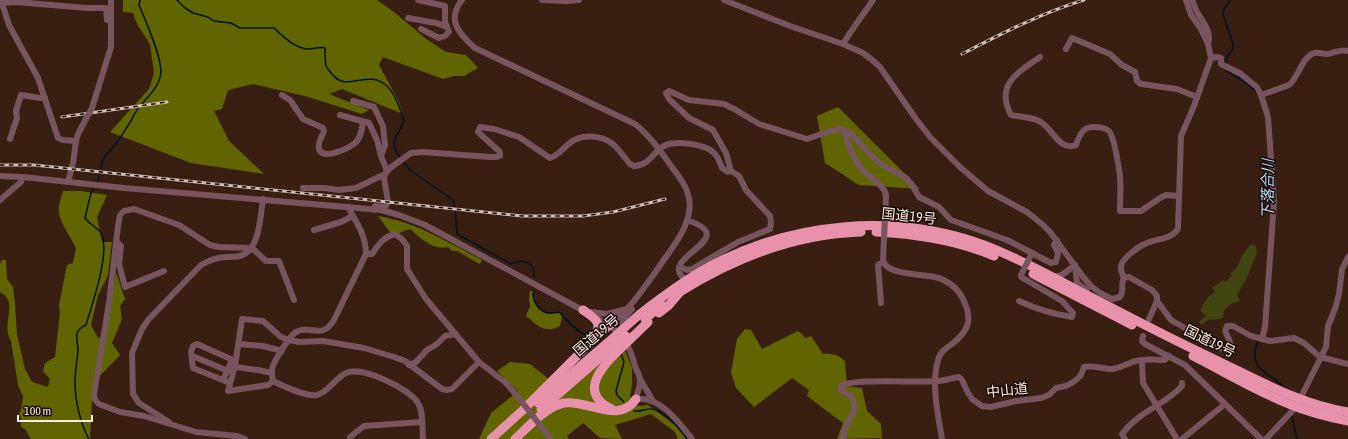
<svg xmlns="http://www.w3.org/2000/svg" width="1348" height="439" viewBox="0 0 1348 439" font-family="'Asap Condensed','Noto Sans JP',sans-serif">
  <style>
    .green { fill: #41440e }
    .forest { fill: #606501 }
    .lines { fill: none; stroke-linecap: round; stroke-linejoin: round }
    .stream { stroke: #021425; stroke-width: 1.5 }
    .minor { stroke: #77545e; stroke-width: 6 }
    .highway { stroke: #e791aa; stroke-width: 9 }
    .rail-casing { stroke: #d1beb5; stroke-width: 3 }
    .rail { stroke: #170c07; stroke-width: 1.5; stroke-dasharray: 4.5; stroke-linecap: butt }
    .minor-bridge { stroke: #77545e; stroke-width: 6 }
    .highway-bridge { stroke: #e791aa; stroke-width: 9 }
    .labels { text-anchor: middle; stroke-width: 3; stroke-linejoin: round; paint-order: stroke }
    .street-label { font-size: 14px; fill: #fbeae2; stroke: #170c07 }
    .water-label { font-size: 15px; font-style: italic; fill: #badbfa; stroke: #170c07 }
  </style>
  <rect width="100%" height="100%" fill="#381f12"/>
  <path class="green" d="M1251 244 1256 246 1257 253 1247 278 1237 295 1240 301 1231 304 1224 310 1223 318 1213 320 1210 319 1201 325 1199 322 1206 316 1200 310 1209 296 1215 292 1212 288 1223 280 1225 282 1232 276 1230 274 1236 269 1243 254Z"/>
  <g class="forest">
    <path d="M123 0H377L394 12 425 38 446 52 466 55 478 68 464 76H454L443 79 383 57 379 65 398 100 403 114 342 89 329 94 369 110 362 114 305 96 253 84 228 90 222 109 214 111 229 141 264 174 191 163 110 132 149 89 154 73 150 44 137 24 133 13 123 12Z"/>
    <path d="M838 107 920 189 859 185 825 163 817 116Z"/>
    <path d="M63 191H81L107 195 97 217 102 242H112L108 275 98 295 91 325 98 338 106 336 116 272 125 299 120 306 122 319 112 343 120 355 93 383 90 439H31L25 429 21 427V419L19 414 21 410 23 396 18 385 11 341C0 323 20 302 0 292V264L2 260H6L7 279 13 287 15 303 17 335 25 369 32 382 48 387 50 379 43 371 45 363 55 357 60 313 59 305 67 265 73 263 76 248C71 237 61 225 59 213 58 206 61 198 63 191Z"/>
    <path d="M378 216C416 222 449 243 482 260L480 264 457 251H452L448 247C434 251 420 238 410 229L399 233 390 232Z"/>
    <path d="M530 291H533C531 299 537 310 545 313 549 315 554 313 559 313L562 316 560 326C545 334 538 326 526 316L530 306 529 299Z"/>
    <path d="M745 329 751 330 762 349 798 331 806 338 811 336 823 354C832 353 838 355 845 361L847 386 862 388 867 411 881 424 882 439 878 438 837 439 843 423 807 396 809 390 792 378 754 407 736 388 731 372 737 339Z"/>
    <path d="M625 351 632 367V385L630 396 638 406 648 405 675 425 686 439H678L675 432 651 414 615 425 622 439 600 438 583 423 567 436 569 439H479L491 413 518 391 497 371 510 362 530 364 566 393 597 366 604 371Z"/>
  </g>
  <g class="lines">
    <g class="stream">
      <path d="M177 0 185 8 193 13 208 17 214 21 231 23 240 28H274C283 36 295 49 309 49 314 49 319 46 325 48 325 53 325 61 326 66 327 69 330 71 332 74 347 94 368 67 388 87 396 95 400 109 404 120 398 139 387 139 401 159"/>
      <path d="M1226 64 1227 57 1233 49V44L1223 14 1224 9 1230 0"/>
      <path d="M1226 70 1249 85 1257 93"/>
      <path d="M403 162 411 171 453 200 455 207 457 234 511 264C522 259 536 261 534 277"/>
      <path d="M96 184C101 175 100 169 103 160 104 156 109 152 112 149 119 140 125 130 131 121 134 115 136 110 141 105 149 95 160 86 161 72 161 55 146 22 139 5L140 0"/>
      <path d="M534 290C531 298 537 309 545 312 550 314 555 312 559 312 567 319 577 333 587 335"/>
      <path d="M1258 340C1248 369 1264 370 1282 385"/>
      <path d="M621 354 624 362 616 391 617 395 624 402"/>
      <path d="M634 411C641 412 647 408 653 409 665 412 681 429 687 439"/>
      <path d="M1292 417 1297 439"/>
      <path d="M89 439C80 423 75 400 75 382 75 372 77 361 78 351 78 339 72 331 86 325 92 304 111 252 101 233 96 226 89 224 85 218L91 193 94 187"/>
    </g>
    <g class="minor">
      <path d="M1 0 9 25 38 78 58 138 63 140 76 141"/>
      <path d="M418 0 445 6V22L449 32 445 36 439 38 421 29"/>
      <path d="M462 0C446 20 459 34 475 48L635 124C649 135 659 149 669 163 675 172 683 180 687 191 698 219 673 246 659 267 644 288 630 309 610 325"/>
      <path d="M542 0 567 1 579 0"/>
      <path d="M724 0 790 26 843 44 863 53 871 59 880 67 916 119 931 138 960 167 988 191 1027 212 1042 224 1050 232 1084 278 1091 286 1100 293 1112 299 1120 297C1125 291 1120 284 1124 278L1129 277 1152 290 1157 296V301L1171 320 1222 349H1227L1230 344C1231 337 1222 334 1227 326H1233L1251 336 1270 341 1294 338 1304 343 1320 357 1348 364"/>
      <path d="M1192 0C1194 4 1195 8 1197 12 1203 22 1212 32 1208 44"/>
      <path d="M2 3 16 2 87 8H106L107 20H111"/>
      <path d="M408 18 436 23 447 27"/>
      <path d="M843 44C852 29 863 15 873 0"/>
      <path d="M1066 49 1072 38 1110 54 1122 65 1135 72 1137 81 1141 84 1177 89 1197 97"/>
      <path d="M1040 57C1017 73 995 85 1011 115 1020 117 1031 117 1039 121 1052 127 1059 152 1076 145 1079 136 1083 126 1094 127 1099 127 1105 127 1109 131 1114 136 1119 168 1120 176 1121 187 1120 199 1120 211H1141L1160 198 1166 195 1178 196"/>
      <path d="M1211 58 1217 57 1221 58V64L1241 74 1257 87 1261 95 1268 117 1274 202 1265 327 1262 339"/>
      <path d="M282 95 290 100 303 119 323 128 324 131C322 136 317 144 319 149 323 161 349 148 355 143 361 138 362 129 363 122"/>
      <path d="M1261 95 1289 85C1299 77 1301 58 1314 53 1318 52 1322 54 1327 54 1335 53 1340 49 1348 51"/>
      <path d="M353 101 374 107 383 126 385 145 381 156 387 171"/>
      <path d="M92 108 111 47V0"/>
      <path d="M340 115 369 123 377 140 381 156"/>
      <path d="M844 130C848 144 853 160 863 170 870 178 885 185 886 196"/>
      <path d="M10 139 17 118 16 111 21 95 41 98H45"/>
      <path d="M0 176 23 177 124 188 381 210 399 215 425 225 586 312"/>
      <path d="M68 182 73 163 76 141 78 134 87 117"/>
      <path d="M303 188H324L339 190 356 188 385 174"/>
      <path d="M0 200 21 182 23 177"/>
      <path d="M348 207C357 223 366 236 366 254L334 320C322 339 314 326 298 331 291 333 276 358 273 366 271 371 272 376 273 381 283 386 307 397 317 395 329 392 335 378 346 373 361 365 410 389 418 403 424 413 422 428 423 439"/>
      <path d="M374 210 375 206 385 207 388 202 384 178 385 174 390 168 411 153 423 152 490 157H497L500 156V153L499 151 478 132 480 127 494 129 519 137 550 158C559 155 563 148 570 143 581 133 603 135 614 145 620 151 625 158 630 164L634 166C649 166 653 152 664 146 675 140 704 144 713 152 718 156 720 162 722 168L728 172 731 171 726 153 713 130 689 118 669 99 666 93 669 91 689 100 724 104 736 110 759 124 807 139 830 131 840 129 850 133 879 163 906 178 912 185 919 197 939 207 951 220 1007 240 1032 253"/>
      <path d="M314 230 341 222 353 216"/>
      <path d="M117 242 121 246 119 264 125 287 164 271"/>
      <path d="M366 254H372C379 244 383 237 395 234L402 239 407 246V269L426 299 479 362 506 383 518 397"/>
      <path d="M1030 257 1032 253 1051 263 1056 262 1058 253 1054 245 1057 240"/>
      <path d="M883 260C885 275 923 274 935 277 947 280 958 288 963 299 973 319 969 331 952 344 945 349 940 352 938 360 931 384 938 415 942 439"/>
      <path d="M1075 265 1077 283 1087 290"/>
      <path d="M679 267 687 270 692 269 738 242 770 229 771 222 770 216 746 190 739 176 731 171"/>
      <path d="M1053 277 1062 275 1075 265"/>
      <path d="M1124 278C1123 275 1121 271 1121 269 1119 259 1142 244 1150 242 1161 238 1171 239 1178 229L1181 136 1194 106 1211 58 1208 44 1201 29 1191 15 1186 0"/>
      <path d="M687 280C683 278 680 276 679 271 676 252 737 237 687 220"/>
      <path d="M1019 301C1036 309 1053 314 1072 317L1073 313 1062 301 1021 277V275"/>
      <path d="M881 303 878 265 879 264 884 263"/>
      <path d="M591 312 607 314 627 309"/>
      <path d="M594 316C621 331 628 339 636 369 638 372 640 377 640 381 640 387 637 393 636 399 660 396 679 422 692 439"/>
      <path d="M1149 319 1157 301"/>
      <path d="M623 330C620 322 627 315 632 309"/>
      <path d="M1143 336 1142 341 1145 344 1185 365 1261 439"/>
      <path d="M239 344 263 346 282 351"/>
      <path d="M192 357H195L228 371"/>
      <path d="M1142 360 1143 383 1177 439"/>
      <path d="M409 365 416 362 427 350 437 344 445 336 456 334"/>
      <path d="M235 367 258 370 272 373"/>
      <path d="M640 379 653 401"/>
      <path d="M223 380 231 362V359L197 344 193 346 191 352 193 368 230 383"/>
      <path d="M273 381 268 385 228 391 235 366 242 319 263 321 281 337 289 340 299 342 323 341 364 348 394 357 405 361 442 389 447 390 452 389 479 362"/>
      <path d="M169 422 139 403 133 394 132 353 142 329 148 320 201 265C208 261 216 258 224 257 229 257 235 257 240 256 260 251 260 217 263 199"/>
      <path d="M350 437 364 426 422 422"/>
      <path d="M245 439 237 436 196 432 144 416 120 412 99 404 95 400 94 394 109 303 118 226 120 215 124 211 134 209 179 225 210 245 219 247 252 248 266 261H279L294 300"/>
      <path d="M842 439C845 435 844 431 846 427 850 414 860 411 851 396L841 390V386C853 378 918 383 937 381 944 381 951 378 959 377L962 380 967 391 972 399 982 406 991 407 1016 401 1041 398 1049 395 1056 388 1066 386 1075 381 1081 375 1084 367C1094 365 1103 369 1112 369 1121 368 1128 363 1136 361 1146 358 1155 360 1165 360L1169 356"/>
      <path d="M1125 439 1122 434C1139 411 1165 405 1182 386V383"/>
      <path d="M1182 439 1225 404"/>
      <path d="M1266 439 1296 407 1326 347 1328 326 1335 309 1339 294 1342 269 1348 257"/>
    </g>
    <g class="highway">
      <path d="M876 232C917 234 956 240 994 256"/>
      <path d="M1033 274 1132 325"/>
      <path d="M680 292C736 257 796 234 861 232"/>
      <path d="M583 310C594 318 603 322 595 336"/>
      <path d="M659 313 668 306 680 292"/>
      <path d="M640 314C662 297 683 281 707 268 790 222 894 212 984 245 1021 259 1056 279 1091 297 1131 318 1171 339 1212 358 1256 379 1299 404 1348 412"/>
      <path d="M645 319 662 305"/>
      <path d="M1193 356C1225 372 1256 391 1289 404 1308 412 1328 417 1348 421"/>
      <path d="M538 403 605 345"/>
      <path d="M541 409 609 350"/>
      <path d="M612 409C581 395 597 372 614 355"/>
      <path d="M491 439 523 410 602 331 610 325"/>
      <path d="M515 439C528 427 547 406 564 403 587 399 619 425 636 399"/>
    </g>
    <defs>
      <g id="rail">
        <path d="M962 54C1001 34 1041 13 1084 0"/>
        <path d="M62 117 167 102"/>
        <path d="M0 165H34L63 168 522 216H583L613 212 665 199"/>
      </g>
    </defs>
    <use href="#rail" class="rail-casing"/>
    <use href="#rail" class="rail"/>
    <g class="minor-bridge">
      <path d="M87 117 92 108"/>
      <path d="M883 260 886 196"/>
      <path d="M1021 275 1029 259"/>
      <path d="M518 397 551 439"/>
    </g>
    <g class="highway-bridge">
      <path d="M605 345 640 314"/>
      <path d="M609 350 626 336"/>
      <path d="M614 355 648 322"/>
    </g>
  </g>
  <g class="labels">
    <g class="street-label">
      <text transform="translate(909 216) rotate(6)" y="5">国道19号</text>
      <text transform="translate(596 335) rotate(-41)" y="5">国道19号</text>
      <text transform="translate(1210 341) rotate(26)" y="5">国道19号</text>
      <text transform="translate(1007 390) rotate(-6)" y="5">中山道</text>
    </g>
    <g class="water-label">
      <text transform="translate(1268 189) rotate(-90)" y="5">下落合川</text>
    </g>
  </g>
  <path d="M18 415v6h74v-6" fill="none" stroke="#fbeae2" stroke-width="2"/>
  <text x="24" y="415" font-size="12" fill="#fbeae2" stroke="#170c07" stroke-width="3" paint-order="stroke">100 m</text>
</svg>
